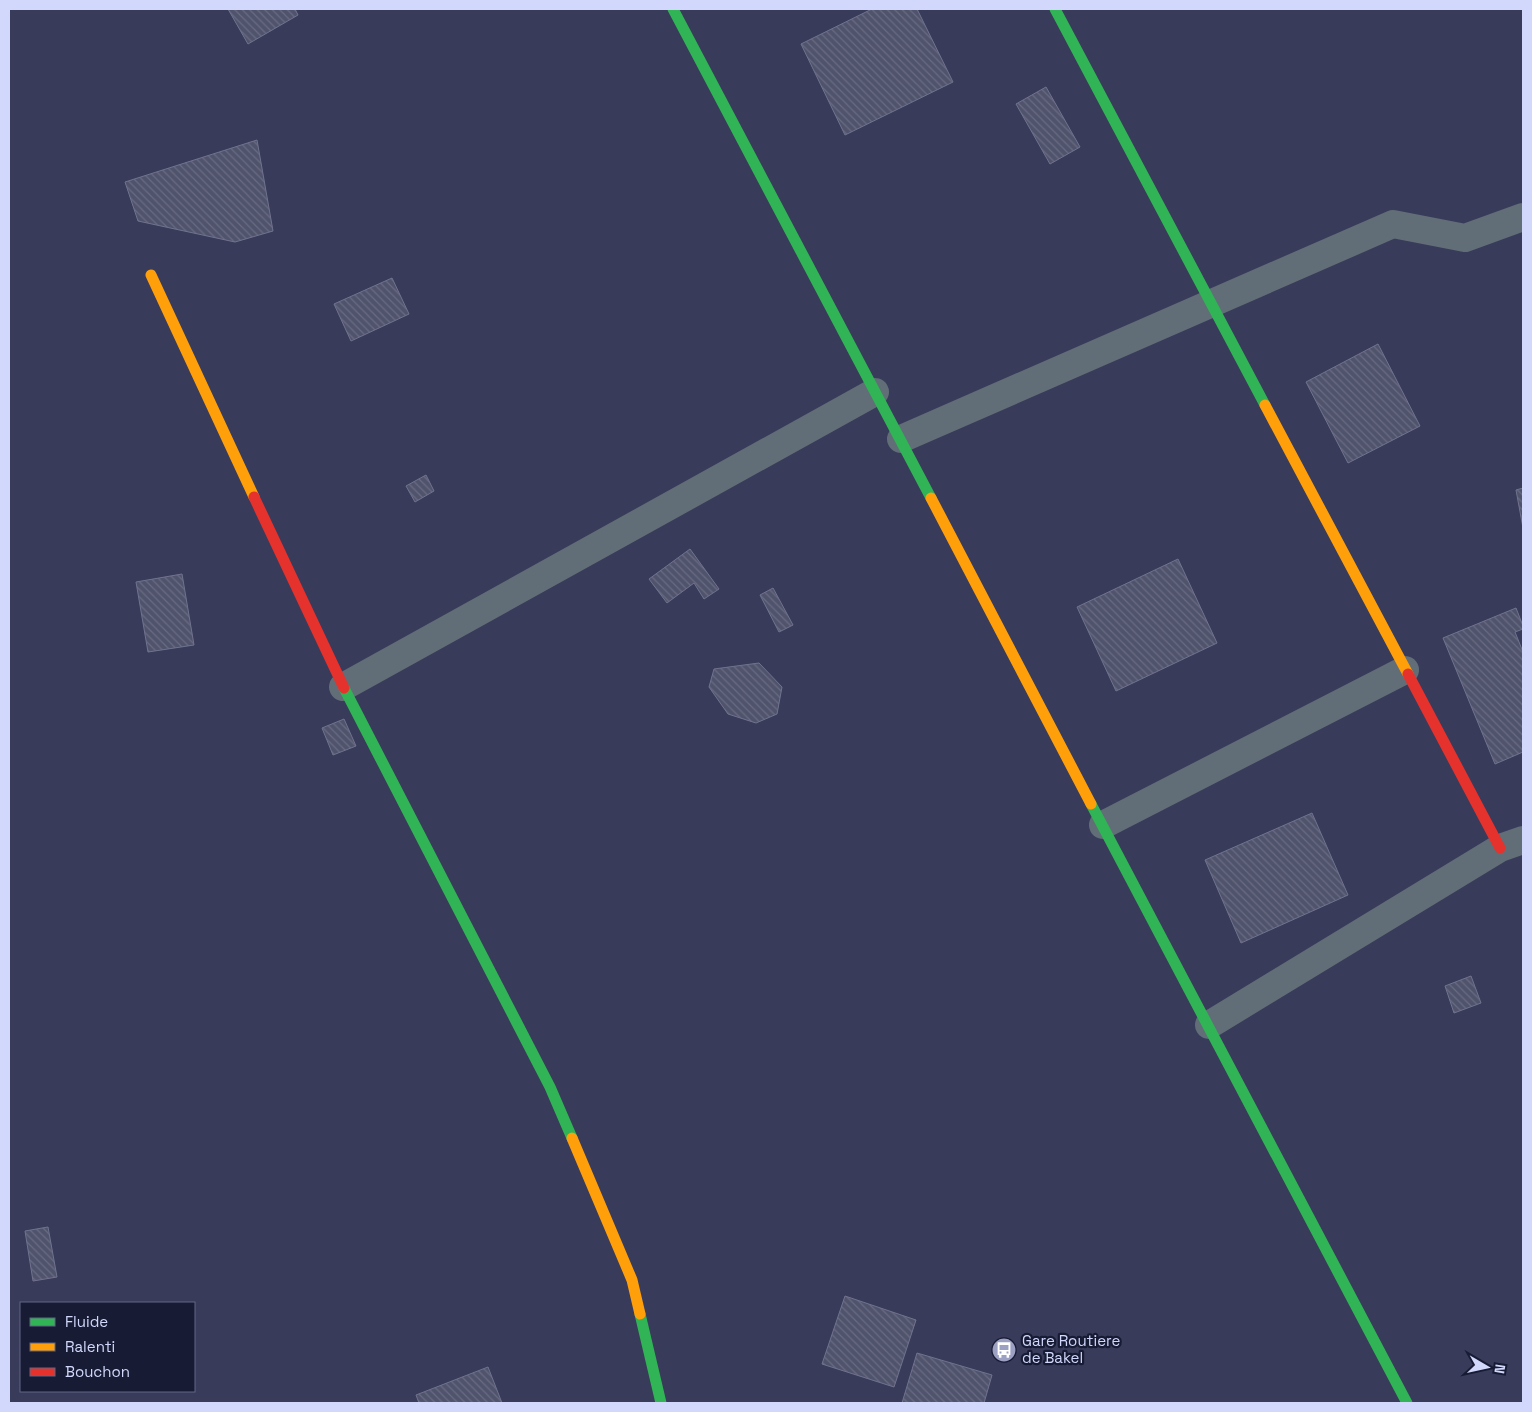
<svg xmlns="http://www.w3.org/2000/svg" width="1532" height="1412" viewBox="0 0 1532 1412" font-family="'Space Grotesk',sans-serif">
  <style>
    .building { fill: url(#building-back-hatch); stroke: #71738e }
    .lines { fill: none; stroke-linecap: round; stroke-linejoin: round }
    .street { stroke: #616e77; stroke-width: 28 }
    .fast { stroke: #30b455; stroke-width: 11 }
    .slow { stroke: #ff9f0a; stroke-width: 11 }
    .jam { stroke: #e5322d; stroke-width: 11 }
    .labels { text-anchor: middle; stroke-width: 4.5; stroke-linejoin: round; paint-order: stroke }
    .poi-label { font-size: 15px; fill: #d1d8fb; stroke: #181b34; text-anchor: start }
  </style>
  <defs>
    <pattern id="building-back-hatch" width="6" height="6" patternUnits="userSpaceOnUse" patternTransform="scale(1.25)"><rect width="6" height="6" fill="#50536c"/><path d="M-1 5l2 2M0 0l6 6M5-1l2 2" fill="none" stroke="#686b82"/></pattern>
  </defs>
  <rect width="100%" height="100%" fill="#393b5a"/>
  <g class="building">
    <path d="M228 9H295L298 15 248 44Z"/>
    <path d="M872 9H917L953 82 845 135 801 44Z"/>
    <path d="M1046 87 1080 147 1050 164 1016 104Z"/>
    <path d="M257 140 273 231 235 242 138 221 125 182Z"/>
    <path d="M392 278 409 314 351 341 334 304Z"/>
    <path d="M1378 344 1420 426 1348 463 1306 382Z"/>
    <path d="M426 475 434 491 415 502 406 486Z"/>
    <path d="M1523 488V528L1516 490Z"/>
    <path d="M690 549 719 589 704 599 694 583 667 603 649 579Z"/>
    <path d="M1178 559 1217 643 1116 691 1077 607Z"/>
    <path d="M182 574 194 645 148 652 136 582Z"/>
    <path d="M773 588 793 625 779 632 760 595Z"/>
    <path d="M1516 608 1523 626V629L1515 632 1523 652V752L1495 764 1443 638Z"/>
    <path d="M759 663 782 687 777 714 756 723 728 714 709 687 714 669Z"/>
    <path d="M344 719 356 746 333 755 322 728Z"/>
    <path d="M1312 813 1348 895 1241 943 1205 860Z"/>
    <path d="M1471 976 1481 1003 1454 1013 1445 986Z"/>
    <path d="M48 1227 57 1277 33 1281 25 1231Z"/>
    <path d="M845 1296 916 1320 894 1387 822 1364Z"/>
    <path d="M917 1353 992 1375 984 1403H902Z"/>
    <path d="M488 1367 502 1403H419L416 1395Z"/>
  </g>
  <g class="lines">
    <g class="street">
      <path d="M901 439 1393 224 1465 238 1523 217"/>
      <path d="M343 687 875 392"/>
      <path d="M1103 825 1405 670"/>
      <path d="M1209 1025 1500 848 1523 840"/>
    </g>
    <g class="fast">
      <path d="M673 9 931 498"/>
      <path d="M1055 9 1265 405"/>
      <path d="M344 688 550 1087 572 1138"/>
      <path d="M1091 804 1407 1403"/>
      <path d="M640 1314 661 1403"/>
    </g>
    <g class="slow">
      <path d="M151 275 254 497"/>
      <path d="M1265 405 1408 674"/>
      <path d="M931 498 1091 804"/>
      <path d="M572 1138 632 1280 640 1314"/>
    </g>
    <g class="jam">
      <path d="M254 497 344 688"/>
      <path d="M1408 674 1500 848"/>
    </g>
  </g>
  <defs>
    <symbol id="bus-disc" viewBox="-11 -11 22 22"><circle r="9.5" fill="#9ca1c3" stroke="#181b34"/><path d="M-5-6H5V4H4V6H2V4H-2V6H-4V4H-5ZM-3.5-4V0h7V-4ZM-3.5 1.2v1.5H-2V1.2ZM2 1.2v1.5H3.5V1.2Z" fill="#fff"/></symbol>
  </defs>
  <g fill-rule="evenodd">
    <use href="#bus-disc" x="990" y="1336" width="28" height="28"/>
  </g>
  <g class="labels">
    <g class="poi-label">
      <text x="1022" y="1346">Gare Routiere<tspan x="1022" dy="17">de Bakel</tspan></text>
    </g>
  </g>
  <rect width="1532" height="1412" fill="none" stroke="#d1d8fb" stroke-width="20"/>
  <rect x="20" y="1302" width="175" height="90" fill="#181b34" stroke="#626784"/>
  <rect x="30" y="1318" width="25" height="8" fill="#30b455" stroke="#626784"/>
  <text x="65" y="1327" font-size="15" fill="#d1d8fb">Fluide</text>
  <rect x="30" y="1343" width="25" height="8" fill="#ff9f0a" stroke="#626784"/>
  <text x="65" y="1352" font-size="15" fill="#d1d8fb">Ralenti</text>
  <rect x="30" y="1368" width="25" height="8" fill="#e5322d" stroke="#626784"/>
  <text x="65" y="1377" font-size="15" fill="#d1d8fb">Bouchon</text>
  <g transform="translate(1487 1367) rotate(99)" stroke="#181b34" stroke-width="4" paint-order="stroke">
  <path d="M0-4L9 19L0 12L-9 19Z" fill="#d1d8fb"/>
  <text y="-8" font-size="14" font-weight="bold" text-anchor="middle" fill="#d1d8fb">N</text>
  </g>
</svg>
